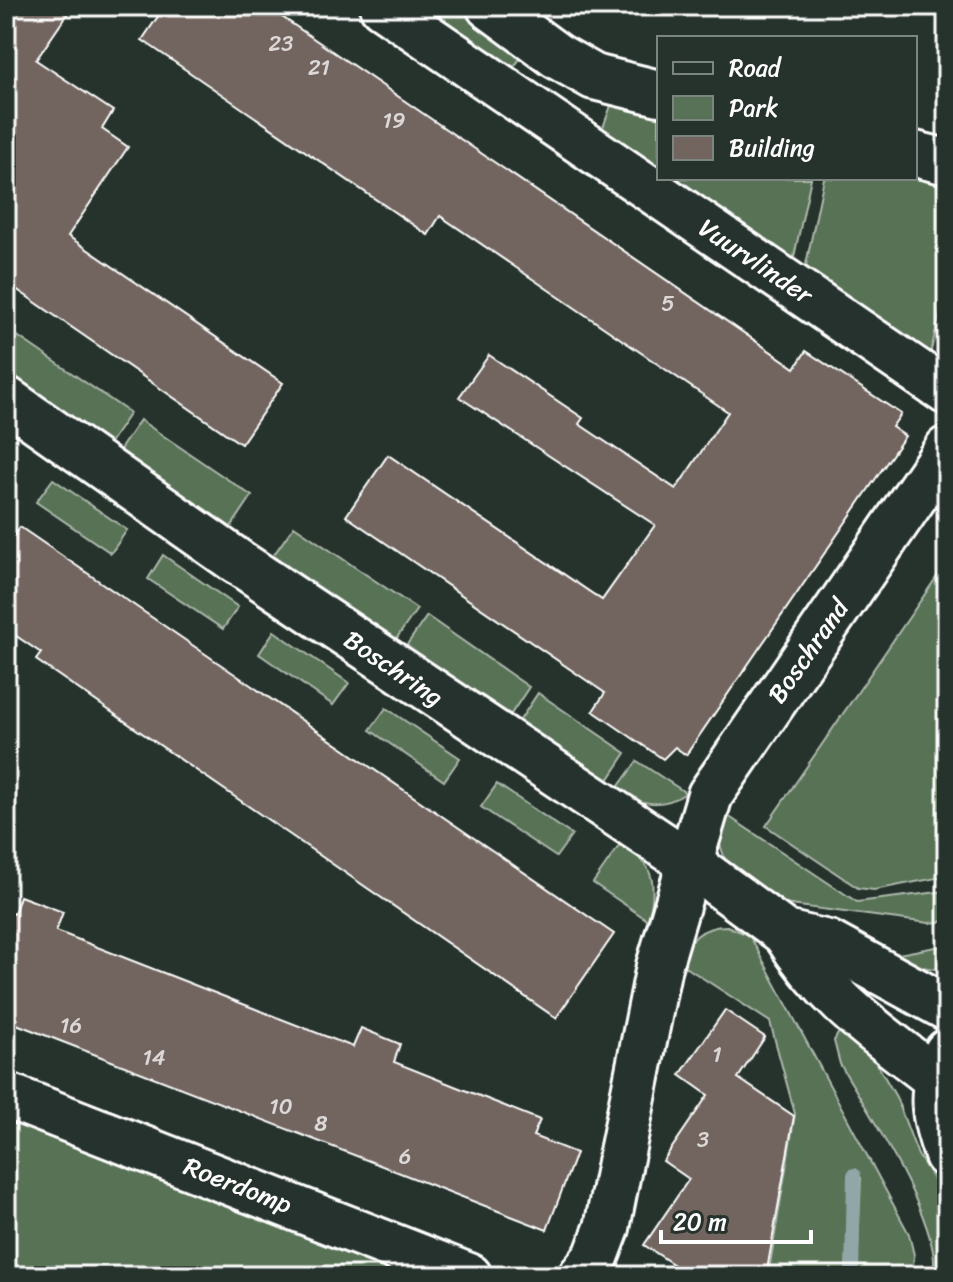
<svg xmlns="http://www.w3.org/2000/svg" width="953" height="1282" viewBox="0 0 953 1282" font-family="Sriracha,sans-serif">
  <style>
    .green { fill: #587257; stroke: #acb8ab; stroke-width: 2 }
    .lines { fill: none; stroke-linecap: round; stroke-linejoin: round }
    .stream { stroke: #91a6a7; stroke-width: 14 }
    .building { fill: #72655f; stroke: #fff; stroke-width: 2 }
    .minor-casing { stroke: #fff; stroke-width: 50 }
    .tertiary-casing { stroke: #fff; stroke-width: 50 }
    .minor { stroke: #26332d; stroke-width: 44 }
    .tertiary { stroke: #26332d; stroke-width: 44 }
    .labels { text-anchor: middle; stroke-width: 6; stroke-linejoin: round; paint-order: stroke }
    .number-label { font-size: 22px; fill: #dcd8d7 }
    .street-label { font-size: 26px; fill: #fff; stroke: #26332d }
  </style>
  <rect width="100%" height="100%" fill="#26332d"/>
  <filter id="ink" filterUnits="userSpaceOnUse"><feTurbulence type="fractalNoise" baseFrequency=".0125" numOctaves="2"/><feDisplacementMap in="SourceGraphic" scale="16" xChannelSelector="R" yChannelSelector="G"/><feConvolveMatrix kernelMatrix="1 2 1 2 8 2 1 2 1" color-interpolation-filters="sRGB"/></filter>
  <g filter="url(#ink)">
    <g class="green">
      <path d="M405 6H466L516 41 521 58 511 70Z"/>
      <path d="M615 95 659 106V178H811L791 271 599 138Z"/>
      <path d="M915 168 947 176V284L928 363 803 279 824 178H915Z"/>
      <path d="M16 335 130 413 109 444 6 373V350Z"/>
      <path d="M140 420 252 496 231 527 119 451Z"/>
      <path d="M53 479 127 530 111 553 36 502Z"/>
      <path d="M294 526 417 609 396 639 273 556Z"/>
      <path d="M163 555 238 607 223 629 148 579Z"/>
      <path d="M947 562V876L874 890 858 888 766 826Z"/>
      <path d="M427 616 529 687 509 717 406 646Z"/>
      <path d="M274 631 349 683 333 705 259 654Z"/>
      <path d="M538 693 626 753 606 783 518 723Z"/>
      <path d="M386 708 460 758 444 781 370 730Z"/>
      <path d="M637 761 686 793C662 809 640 805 616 790Z"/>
      <path d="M497 784 572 835 556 857 481 807Z"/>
      <path d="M722 812 857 902 947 891V921L929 923 783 904 726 862 717 836Z"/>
      <path d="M621 843C656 866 656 881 649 921L593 883Z"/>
      <path d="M727 926 750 936 909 1234 914 1255 912 1276H857L861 1178 855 1173 850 1178 846 1276H768L795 1114 770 1022 678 962C690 940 700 926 727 926Z"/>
      <path d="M947 945V971L910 965 893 955Z"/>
      <path d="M841 1028 869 1050 896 1097 918 1155 947 1200V1276H933C945 1228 866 1109 840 1064L834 1041Z"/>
      <path d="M6 1115 418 1276H9L6 1275Z"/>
    </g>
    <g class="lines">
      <path class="stream" d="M852 1276 854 1175"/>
    </g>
    <g class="building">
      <path d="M6 6H73L36 60 113 111 102 129 128 147 68 236 283 383 241 444 6 282Z"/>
      <path d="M165 6H266L795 368 806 351 901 414 892 427 905 436 686 755 675 747 663 759 593 711 605 693 346 516 388 455 602 600 655 525 459 397 489 355 583 418 579 424 676 489 728 412 440 216 428 235 145 42 142 40Z"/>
      <path d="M20 527 614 934 556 1018 36 660 41 653 6 629V547Z"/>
      <path d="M20 896 63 912 56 931 353 1047 361 1028 400 1044 394 1062 540 1120 533 1136 576 1153 547 1230 6 1020V911L14 914Z"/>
      <path d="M725 1010 765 1037 738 1078 794 1116 766 1276H691L644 1245 689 1179 663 1161 708 1095 680 1075Z"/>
    </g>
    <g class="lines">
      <defs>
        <g id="minor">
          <path d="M382 6 947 392"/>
          <path d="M489 6 557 56 594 77 659 93"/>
          <path d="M915 154 947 162"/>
          <path d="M6 399 238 562 690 863 785 933 828 943 947 1008"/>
          <path d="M785 933C826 999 875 1031 935 1078"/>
          <path d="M6 1095 469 1276"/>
          <path d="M581 1276 596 1257 607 1228 659 966 710 795 947 449"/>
        </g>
        <path id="tertiary" d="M947 1052C928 1092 933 1114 947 1155"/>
      </defs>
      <use href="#minor" class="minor-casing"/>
      <use href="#tertiary" class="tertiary-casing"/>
      <use href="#minor" class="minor"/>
      <use href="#tertiary" class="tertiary"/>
    </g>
  </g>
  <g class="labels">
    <g class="number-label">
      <text x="281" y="51">23</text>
      <text x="319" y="75">21</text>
      <text x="394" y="128">19</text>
      <text x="668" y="311">5</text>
      <text x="71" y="1033">16</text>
      <text x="717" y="1062">1</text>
      <text x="154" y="1065">14</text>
      <text x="281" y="1114">10</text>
      <text x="321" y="1131">8</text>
      <text x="703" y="1147">3</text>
      <text x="405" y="1164">6</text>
    </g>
    <g class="street-label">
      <text transform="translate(756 261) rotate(34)" y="9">Vuurvlinder</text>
      <text transform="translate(808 651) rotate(-55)" y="9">Boschrand</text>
      <text transform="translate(394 668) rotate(34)" y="9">Boschring</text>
      <text transform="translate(238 1185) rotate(21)" y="9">Roerdomp</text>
    </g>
  </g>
  <rect width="953" height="1282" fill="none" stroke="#26332d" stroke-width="32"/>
  <rect x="16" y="16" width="921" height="1250" fill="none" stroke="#fff" stroke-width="3" filter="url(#ink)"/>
  <rect x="657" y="36" width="260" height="144" fill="#26332d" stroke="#7d8581" stroke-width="2"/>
  <rect x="673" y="62" width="40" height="12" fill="#26332d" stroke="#7d8581" stroke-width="2"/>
  <text x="729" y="76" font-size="24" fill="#ffffff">Road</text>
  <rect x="673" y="96" width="40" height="24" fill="#587257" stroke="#7d8581" stroke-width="2"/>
  <text x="729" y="116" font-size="24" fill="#ffffff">Park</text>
  <rect x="673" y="136" width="40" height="24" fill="#72655f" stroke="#7d8581" stroke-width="2"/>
  <text x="729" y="156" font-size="24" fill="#ffffff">Building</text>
  <path d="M661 1230v12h150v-12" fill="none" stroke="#ffffff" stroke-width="4"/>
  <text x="673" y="1230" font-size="24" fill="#ffffff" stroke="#26332d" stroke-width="6" paint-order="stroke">20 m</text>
</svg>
